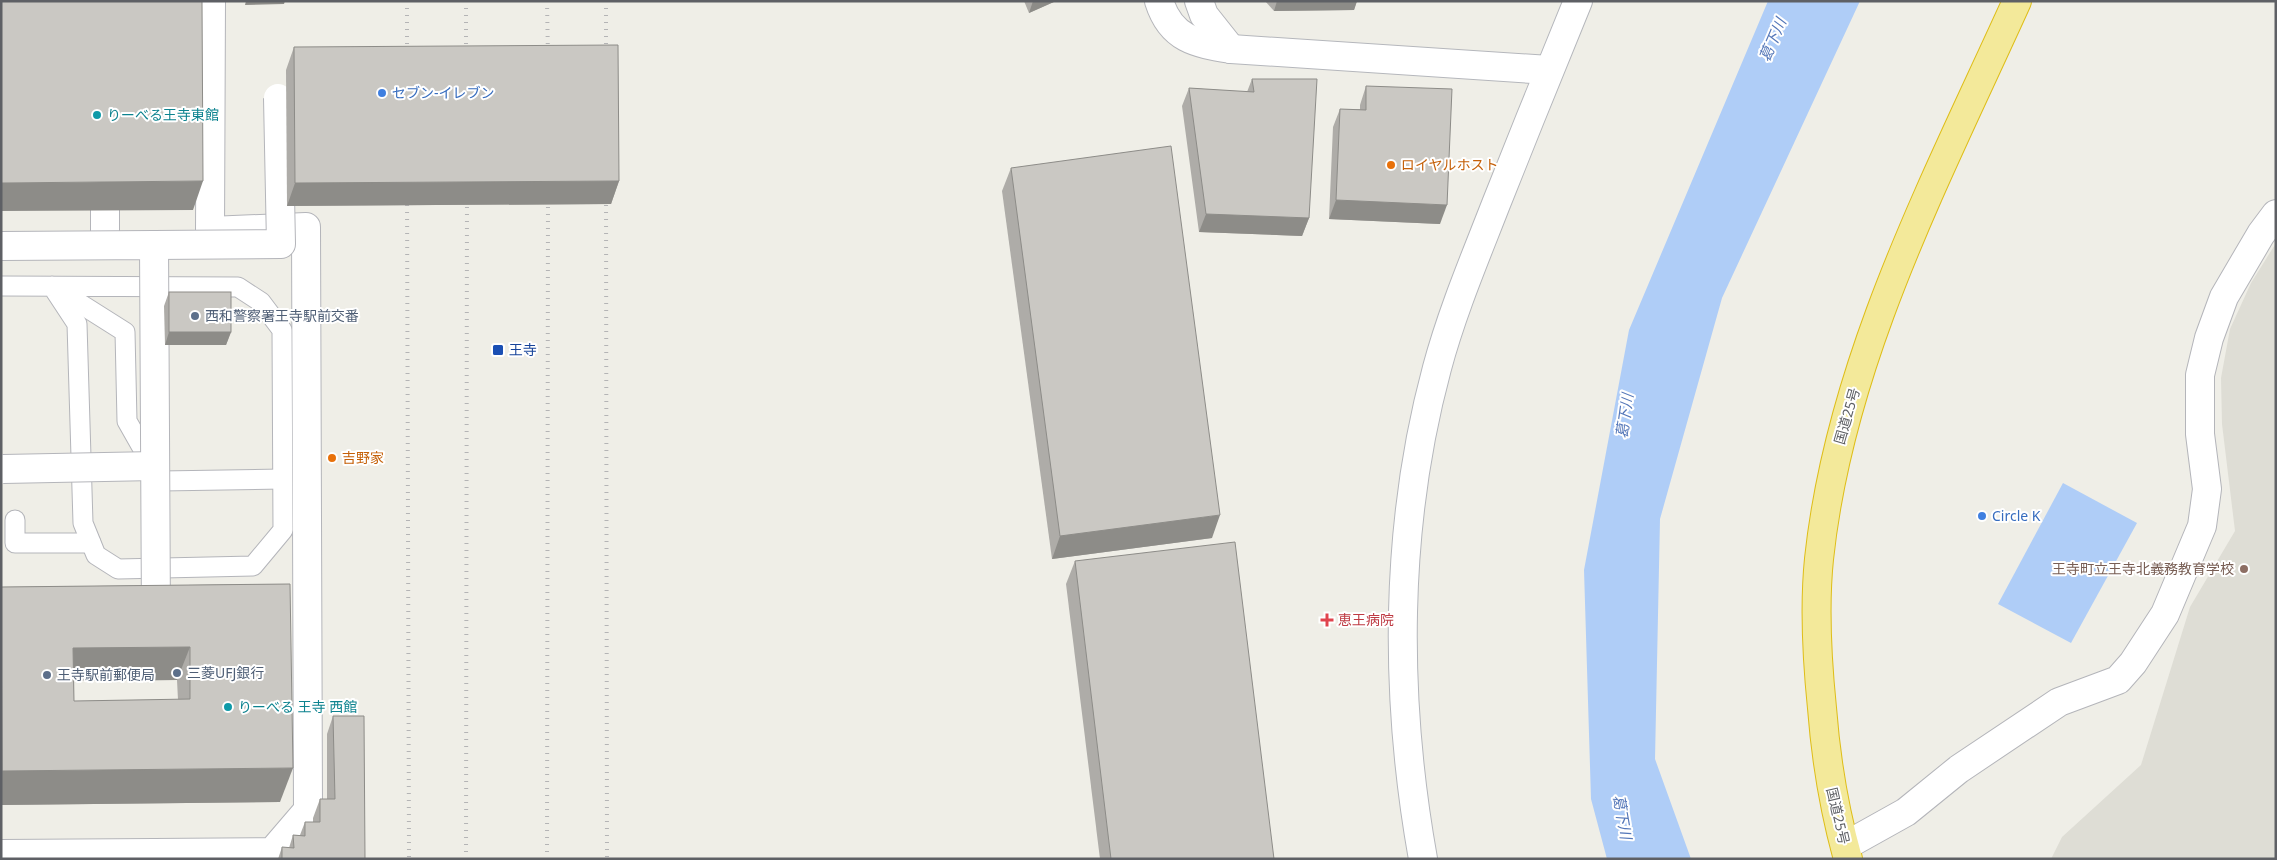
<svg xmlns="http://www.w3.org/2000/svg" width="2277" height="860" viewBox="0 0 2277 860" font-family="'Noto Sans','Noto Sans JP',sans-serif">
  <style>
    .education { fill: #deddd5 }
    .water { fill: #afcdf7 }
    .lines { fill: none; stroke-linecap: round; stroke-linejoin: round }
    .lane-casing { stroke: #b4b5ba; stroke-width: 21 }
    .street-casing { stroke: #b4b5ba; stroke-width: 30 }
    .secondary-casing { stroke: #b5b7bc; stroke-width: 30 }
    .highway-casing { stroke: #debd17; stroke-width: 30 }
    .lane { stroke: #fff; stroke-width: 19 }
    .street { stroke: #fff; stroke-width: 28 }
    .secondary { stroke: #fff; stroke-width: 28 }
    .highway { stroke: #f3e99a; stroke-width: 28 }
    .rail { stroke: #b4b4b5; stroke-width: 4; stroke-dasharray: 1 6; stroke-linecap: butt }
    .street-bridge-casing { stroke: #b4b5ba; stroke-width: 30; stroke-linecap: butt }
    .street-bridge { stroke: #fff; stroke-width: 28 }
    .wall { fill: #aeaca8; fill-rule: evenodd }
    .shaded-wall { fill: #8d8c88 }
    .building { fill: #cac8c3; stroke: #8d8c88; fill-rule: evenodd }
    .shop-dot { fill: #3f7fe0; stroke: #fff; stroke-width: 2 }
    .culture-dot { fill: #0f9aa8; stroke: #fff; stroke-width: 2 }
    .food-dot { fill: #e8710a; stroke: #fff; stroke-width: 2 }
    .service-dot { fill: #5c6f8a; stroke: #fff; stroke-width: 2 }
    .transit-dot { fill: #1a4fb4; stroke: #fff; stroke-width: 2 }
    .education-dot { fill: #8d6e63; stroke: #fff; stroke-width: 2 }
    .health-dot { fill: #e0444e; stroke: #fff; stroke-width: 2 }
    .labels { text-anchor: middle; stroke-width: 4; stroke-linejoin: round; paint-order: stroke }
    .shop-label { font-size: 14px; fill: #366cbe; stroke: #fff; text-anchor: start }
    .culture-label { font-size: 14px; fill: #0d838f; stroke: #fff; text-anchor: start }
    .food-label { font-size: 14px; fill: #c56008; stroke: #fff; text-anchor: start }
    .service-label { font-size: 14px; fill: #4e5e75; stroke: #fff; text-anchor: start }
    .transit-label { font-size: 14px; fill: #164399; stroke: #fff; text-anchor: start }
    .street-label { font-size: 14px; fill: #5e6065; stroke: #fff }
    .education-label { font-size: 14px; fill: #785e54; stroke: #fff; text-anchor: end }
    .health-label { font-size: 14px; fill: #be3a42; stroke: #fff; text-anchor: start }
    .water-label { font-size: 15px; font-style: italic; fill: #5376b8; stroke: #fff }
  </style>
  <rect width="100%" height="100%" fill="#efeee7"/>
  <path class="education" d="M2276 243V859H2051L2062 837 2141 765 2190 607 2235 531 2222 424 2221 378 2230 329 2251 283Z"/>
  <g class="water">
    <path d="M1768 1H1860L1722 298 1660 519 1655 759 1691 859H1607L1591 799 1584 570 1629 330Z"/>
    <path d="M2063 483 2137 523 2071 643 1998 604Z"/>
  </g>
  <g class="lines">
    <defs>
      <g id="lane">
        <path d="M1 286 238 287 261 302 282 330 283 530 253 566 118 569 96 555 83 523 77 324 52 286"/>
        <path d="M57 289 125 332 127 421 161 481 282 479"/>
        <path d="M15 520V543H91"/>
      </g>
      <g id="street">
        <path d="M1159 1C1171 39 1195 43 1231 49"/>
        <path d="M1199 1 1204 15 1231 49"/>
        <path d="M105 245V210"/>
        <path d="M1845 846 1906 812 1959 769 2059 702 2118 680 2133 663 2165 614 2202 526 2207 489 2200 434V375L2209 338 2224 297 2261 234 2276 214"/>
        <path d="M154 853 272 852 308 810 306 227 210 231 211 1"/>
        <path d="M1 854 154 853V859"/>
      </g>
      <g id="secondary">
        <path d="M1231 49 1549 70"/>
        <path d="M1423 859C1394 697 1394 527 1437 368 1452 312 1475 258 1496 204 1523 136 1550 69 1578 1"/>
      </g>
      <path id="highway" d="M1848 859C1834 809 1826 760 1822 708 1817 659 1814 608 1819 559 1840 361 1936 180 2017 1"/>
    </defs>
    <use href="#lane" class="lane-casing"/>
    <use href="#street" class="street-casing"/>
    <use href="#secondary" class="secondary-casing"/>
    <use href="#highway" class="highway-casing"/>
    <use href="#lane" class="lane"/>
    <use href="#street" class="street"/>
    <use href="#secondary" class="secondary"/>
    <use href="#highway" class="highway"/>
    <g class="rail">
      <path d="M407 1V61"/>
      <path d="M466 1V59"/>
      <path d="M547 1 548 59"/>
      <path d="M606 1V59"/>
      <path d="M407 191 409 859"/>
      <path d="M606 191 607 859"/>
      <path d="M466 859 467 191"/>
      <path d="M547 859 548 191"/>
    </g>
    <defs>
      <g id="street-bridge">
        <path d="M154 245 281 244 278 98"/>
        <path d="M1 246 154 245 156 619"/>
        <path d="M3 469 155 466"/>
      </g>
    </defs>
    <use href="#street-bridge" class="street-bridge-casing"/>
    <use href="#street-bridge" class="street-bridge"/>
  </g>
  <g class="wall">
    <path d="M1024 1H1056L1029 13Z"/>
    <path d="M1265 1H1357L1354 10 1274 11Z"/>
    <path d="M294 47 619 181 611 204 287 206 286 70Z"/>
    <path d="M1252 79 1309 218 1302 236 1199 232 1182 106 1189 88 1247 92Z"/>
    <path d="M1366 86 1440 224 1329 219 1333 127 1340 109H1360V105Z"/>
    <path d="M1011 168 1212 538 1052 559 1002 191Z"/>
    <path d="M169 292 231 332 226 345H165L164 306Z"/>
    <path d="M1075 561 1274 859H1100L1066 584Z"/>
    <path d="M290 584 280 802 1 805V587ZM177 680 178 700 74 701V681Z"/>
    <path d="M333 716 365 859H278L282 847 289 848 293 835H300L305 822H313V818L320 799H327V734Z"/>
  </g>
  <g class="shaded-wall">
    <path d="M246 1H285L284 4 245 5Z"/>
    <path d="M1033 1H1056L1029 13Z"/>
    <path d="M1277 1H1357L1354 10 1274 11Z"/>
    <path d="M203 181 193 210 1 211V183Z"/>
    <path d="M619 181 611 204 287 206 295 183Z"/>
    <path d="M1336 200 1447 205 1440 224 1329 219Z"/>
    <path d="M1206 214 1309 218 1302 236 1199 232Z"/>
    <path d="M169 332H231L226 345H165Z"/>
    <path d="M1220 515 1212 538 1052 559 1060 536Z"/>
    <path d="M190 647 177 680 61 681 73 648Z"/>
    <path d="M293 768 280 802 1 805V773L2 771Z"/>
  </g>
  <g class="building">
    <path d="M1 1H202L203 181 1 183Z"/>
    <path d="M618 45 619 181 295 183 294 47Z"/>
    <path d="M1252 79H1317L1309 218 1206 214 1189 88 1254 92Z"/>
    <path d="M1366 86 1452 89 1447 205 1336 200 1340 109 1366 110Z"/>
    <path d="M1171 146 1220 515 1060 536 1011 168Z"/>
    <rect x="169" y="292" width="62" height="40"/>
    <path d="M1235 542 1274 859H1111L1075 561Z"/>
    <path d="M290 584 293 768 2 771 1 587ZM190 647V699L74 701 73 648Z"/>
    <path d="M333 716H364L365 859H282V847L294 848 293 835 305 836V822H320V799H335Z"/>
  </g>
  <g class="shop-dot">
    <circle cx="382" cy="93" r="5"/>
    <circle cx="1982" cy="516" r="5"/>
  </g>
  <g class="culture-dot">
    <circle cx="97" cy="115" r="5"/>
    <circle cx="228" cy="707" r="5"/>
  </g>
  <g class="food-dot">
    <circle cx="1391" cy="165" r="5"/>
    <circle cx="332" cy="458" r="5"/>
  </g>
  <g class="service-dot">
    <circle cx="195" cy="316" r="5"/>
    <circle cx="177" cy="673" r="5"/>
    <circle cx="47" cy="675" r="5"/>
  </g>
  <rect class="transit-dot" x="492" y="344" width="12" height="12" rx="2.5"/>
  <circle class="education-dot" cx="2244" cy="569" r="5"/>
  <path class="health-dot" d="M1324.5 612.5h5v5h5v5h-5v5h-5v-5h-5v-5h5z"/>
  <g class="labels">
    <g class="shop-label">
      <text x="392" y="98">セブン-イレブン</text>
      <text x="1992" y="521">Circle K</text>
    </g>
    <g class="culture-label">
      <text x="107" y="120">りーべる王寺東館</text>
      <text x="238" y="712">りーべる 王寺 西館</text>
    </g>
    <g class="food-label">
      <text x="1401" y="170">ロイヤルホスト</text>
      <text x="342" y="463">吉野家</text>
    </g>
    <g class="service-label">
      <text x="205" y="321">西和警察署王寺駅前交番</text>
      <text x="187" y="678">三菱UFJ銀行</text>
      <text x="57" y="680">王寺駅前郵便局</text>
    </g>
    <g class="transit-label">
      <text x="509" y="355">王寺</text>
    </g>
    <g class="street-label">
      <text transform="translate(1847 416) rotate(-74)" y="5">国道25号</text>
      <text transform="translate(1838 816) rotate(77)" y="5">国道25号</text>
    </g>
    <g class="education-label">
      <text x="2234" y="574">王寺町立王寺北義務教育学校</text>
    </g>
    <g class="health-label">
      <text x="1338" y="625">恵王病院</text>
    </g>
    <g class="water-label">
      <text transform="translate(1773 40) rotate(-67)" y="5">葛下川</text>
      <text transform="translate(1625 416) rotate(-82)" y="5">葛下川</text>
      <text transform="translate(1622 817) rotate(80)" y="5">葛下川</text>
    </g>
  </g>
  <rect width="2277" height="860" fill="none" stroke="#5e6065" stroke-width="5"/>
</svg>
